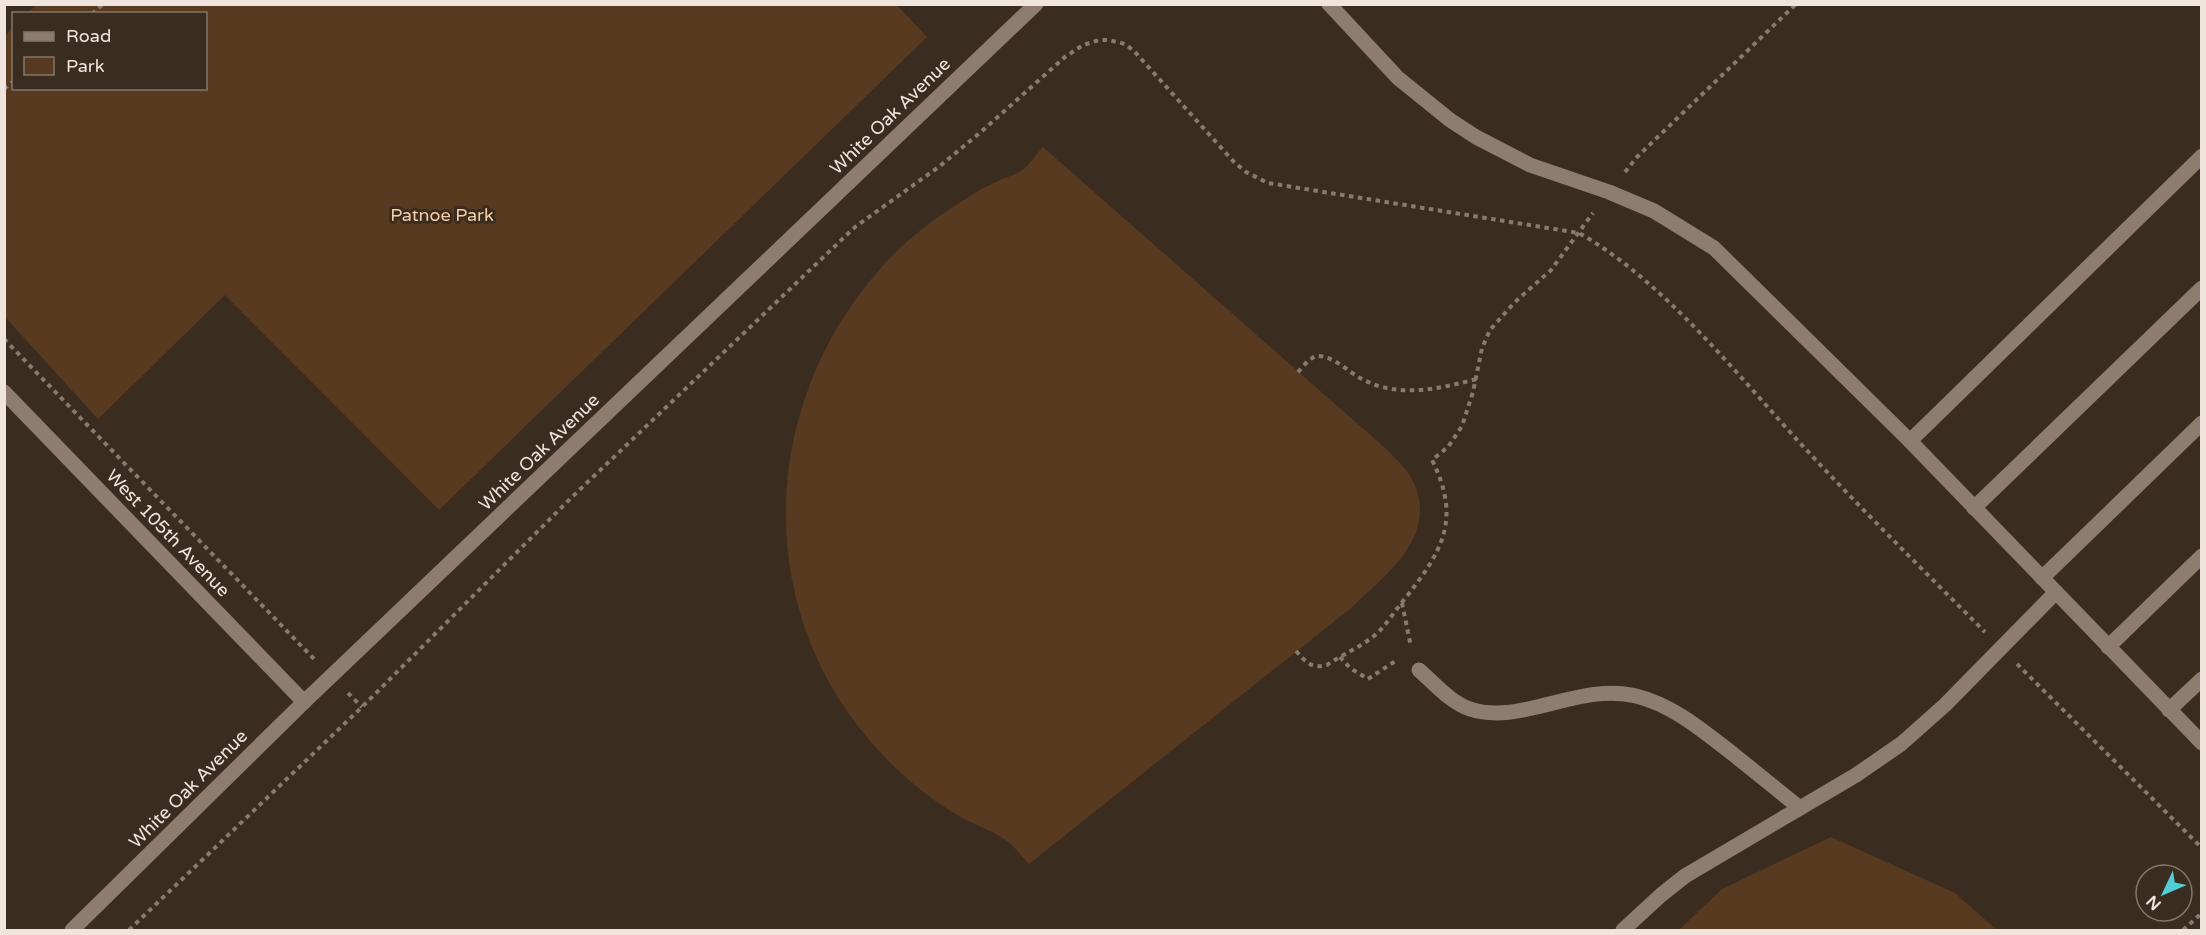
<svg xmlns="http://www.w3.org/2000/svg" width="2206" height="935" viewBox="0 0 2206 935" font-family="'Varela Round',sans-serif">
  <style>
    .green { fill: #573a20 }
    .lines { fill: none; stroke-linecap: round; stroke-linejoin: round }
    .path { stroke: #877a70; stroke-width: 4; stroke-dasharray: 4.5 4.5; stroke-linecap: butt }
    .lane { stroke: #8e7c6e; stroke-width: 15 }
    .street { stroke: #8e7c6e; stroke-width: 15 }
    .secondary { stroke: #8e7c6e; stroke-width: 15 }
    .labels { text-anchor: middle; stroke-width: 6; stroke-linejoin: round; paint-order: stroke }
    .street-label { font-size: 18px; fill: #efe5dd; stroke: #3b2c20 }
    .park-label { font-size: 18px; fill: #f8cba6; stroke: #3b2c20 }
  </style>
  <rect width="100%" height="100%" fill="#3b2c20"/>
  <g class="green">
    <path d="M896 4 927 37 439 510 225 295 98 419 5 317V36L13 27 14 88H206V14L27 13 37 5Z"/>
    <path d="M1043 147 1384 447C1392 455 1402 464 1409 474 1444 532 1388 573 1351 608L1029 864C1022 857 1015 847 1007 841 994 831 972 824 957 815 929 798 904 778 882 754 751 617 757 406 881 268 905 240 935 218 967 198 977 191 989 185 1000 180 1007 177 1015 175 1021 171 1029 166 1036 154 1043 147Z"/>
    <path d="M1831 837 1955 893 1997 930H1679L1722 889Z"/>
  </g>
  <g class="lines">
    <g class="path">
      <path d="M92 14 103 4"/>
      <path d="M4 89 14 81"/>
      <path d="M1625 172 1637 157 1796 4"/>
      <path d="M4 339 315 660"/>
      <path d="M1298 372C1304 366 1310 356 1319 356 1334 357 1348 371 1360 378 1398 399 1437 389 1477 379"/>
      <path d="M1402 603 1411 647"/>
      <path d="M1296 651C1306 662 1311 669 1327 665 1342 655 1360 647 1374 636 1385 627 1394 612 1403 601 1442 552 1462 520 1432 460L1448 447 1462 426 1473 392 1482 348 1490 330 1514 303 1551 270 1593 213"/>
      <path d="M1340 657 1350 668 1368 679 1397 660"/>
      <path d="M2017 664 2202 848"/>
      <path d="M348 693 362 707"/>
      <path d="M129 930 362 707 571 498 855 227 940 166 982 131 1065 57 1083 45 1099 40H1109L1125 44 1134 51 1234 162 1246 172 1268 183 1579 233C1662 280 1735 372 1800 443 1859 507 1922 569 1985 632"/>
      <path d="M2183 930 2202 913"/>
    </g>
    <g class="lane">
      <path d="M1329 4 1398 78 1450 120 1476 137 1530 165 1609 192 1654 211 1714 248 1910 441 2202 743"/>
      <path d="M1910 441 2202 156"/>
      <path d="M1974 508 2202 288"/>
      <path d="M2042 578 2202 423"/>
      <path d="M2108 647 2202 556"/>
      <path d="M1419 670C1435 684 1450 702 1470 709 1521 726 1580 682 1636 696 1673 705 1703 731 1733 754 1755 772 1778 790 1800 808"/>
      <path d="M2169 710 2202 679"/>
      <path d="M1623 930 1661 895 1685 876 1856 775 1901 744 1945 705 2056 592"/>
    </g>
    <path class="street" d="M4 392 304 702"/>
    <path class="secondary" d="M72 930 304 702 1036 4"/>
  </g>
  <g class="labels">
    <g class="street-label">
      <text transform="translate(890 116) rotate(-44)" y="6">White Oak Avenue</text>
      <text transform="translate(539 452) rotate(-44)" y="6">White Oak Avenue</text>
      <text transform="translate(168 533) rotate(46)" y="6">West 105th Avenue</text>
      <text transform="translate(188 789) rotate(-45)" y="6">White Oak Avenue</text>
    </g>
    <g class="park-label">
      <text x="442" y="221">Patnoe Park</text>
    </g>
  </g>
  <rect width="2206" height="935" fill="none" stroke="#efe5dd" stroke-width="12"/>
  <rect x="12" y="12" width="195" height="78" fill="#3b2c20" stroke="#83766c" stroke-width="1.5"/>
  <rect x="24" y="32" width="30" height="9" fill="#8e7c6e" stroke="#83766c" stroke-width="1.5"/>
  <text x="66" y="42" font-size="18" fill="#efe5dd">Road</text>
  <rect x="24" y="57" width="30" height="18" fill="#573a20" stroke="#83766c" stroke-width="1.5"/>
  <text x="66" y="72" font-size="18" fill="#efe5dd">Park</text>
  <g transform="translate(2164 893) rotate(226)"><circle r="28" fill="#3b2c20" stroke="#83766c" stroke-width="1.5"/>
  <path d="M0-4.5L10 22L0 15L-10 22Z" fill="#52ccd5"/>
  <text y="-9" font-size="16" font-weight="bold" text-anchor="middle" fill="#efe5dd">N</text>
  </g>
</svg>
